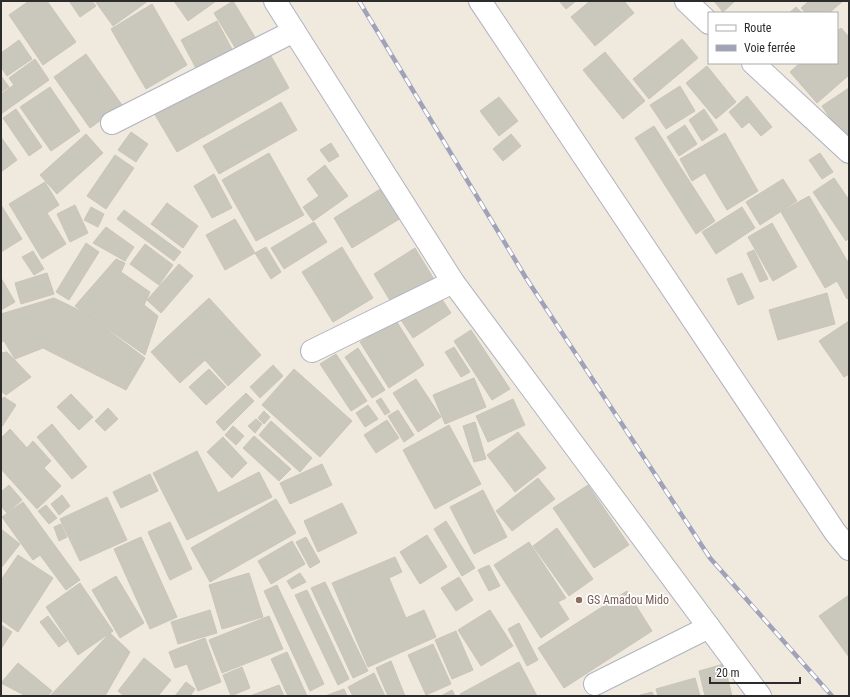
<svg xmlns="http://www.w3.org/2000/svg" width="850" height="697" viewBox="0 0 850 697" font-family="'Roboto Condensed',sans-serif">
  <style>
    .building { fill: #cac7bc; stroke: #cbc5b7 }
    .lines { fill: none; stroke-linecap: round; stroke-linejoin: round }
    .street-casing { stroke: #b2b3c1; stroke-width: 24 }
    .street { stroke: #fff; stroke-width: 22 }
    .rail-casing { stroke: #9fa2b9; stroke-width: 4.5 }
    .rail { stroke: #fff; stroke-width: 3; stroke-dasharray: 9; stroke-linecap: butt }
    .education-dot { fill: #8d6e63; stroke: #fff; stroke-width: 1.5 }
    .labels { text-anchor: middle; stroke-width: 3.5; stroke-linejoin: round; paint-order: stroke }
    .education-label { font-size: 12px; fill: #785e54; stroke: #fff; text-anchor: start }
  </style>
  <rect width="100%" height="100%" fill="#efe9de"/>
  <g class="building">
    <path d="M29 1H47L76 42 43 65 9 15Z"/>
    <path d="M69 1H92L96 6 80 17Z"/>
    <path d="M95 1H148L113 26Z"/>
    <path d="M174 1H216L188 21Z"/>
    <path d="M233 1 258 42 239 54 214 13Z"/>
    <path d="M559 1H576L566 9Z"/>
    <path d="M590 1H624L634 13 595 46 571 17Z"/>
    <path d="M714 1H735L723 12Z"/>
    <path d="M809 1H843L829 13H806L801 8Z"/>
    <path d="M152 4 187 65 146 89 111 29Z"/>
    <path d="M796 7 802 13H789Z"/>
    <path d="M217 21 234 53 198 72 181 40Z"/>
    <path d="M841 28 849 37V75L817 103 790 72 800 63H837V31Z"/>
    <path d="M682 39 698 58 649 99 633 79Z"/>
    <path d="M19 40 32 59 7 76 1 67V53Z"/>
    <path d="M267 49 289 88 177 152 154 113Z"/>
    <path d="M605 52 645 101 623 119 583 70Z"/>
    <path d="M86 54 122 105 90 128 54 77Z"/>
    <path d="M35 59 49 80 1 114V94L14 85 9 78Z"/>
    <path d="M707 66 736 102 716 119 686 83Z"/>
    <path d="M1 76 9 87 1 92Z"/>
    <path d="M680 86 695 111 666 129 650 105Z"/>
    <path d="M50 87 80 131 51 151 20 107Z"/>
    <path d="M849 88V147L822 106Z"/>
    <path d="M747 96 772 127 761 136 749 122 742 128 729 112Z"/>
    <path d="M499 97 518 121 499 136 480 111Z"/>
    <path d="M281 102 297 130 219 174 203 146Z"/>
    <path d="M16 109 42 147 29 156 3 118Z"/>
    <path d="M704 109 718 130 702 141 689 120Z"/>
    <path d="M685 125 697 144 679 156 667 137Z"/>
    <path d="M654 126 715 221 696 234 635 138Z"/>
    <path d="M131 132 148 144 136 162 118 150Z"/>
    <path d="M725 133 758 191 727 210 705 173 692 181 680 159Z"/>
    <path d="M86 134 103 153 57 194 40 175Z"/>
    <path d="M511 134 521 146 503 161 493 149Z"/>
    <path d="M1 137 17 160 1 172Z"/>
    <path d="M331 143 339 156 329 162 320 150Z"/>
    <path d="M269 153 304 215 256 241 222 180Z"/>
    <path d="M820 153 833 172 822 179 809 160Z"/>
    <path d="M115 155 134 168 106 209 87 196Z"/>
    <path d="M325 165 348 196 313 221 303 207 319 196 307 179Z"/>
    <path d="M214 174 232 208 212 218 194 186Z"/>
    <path d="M834 178 849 200V238L846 241 813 192Z"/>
    <path d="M783 179 797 201 760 225 746 202Z"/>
    <path d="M45 182 59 205 47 213 66 244 42 259 9 204Z"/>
    <path d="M382 188 401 218 352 248 334 218Z"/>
    <path d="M809 196 849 264V298L847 299 837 281 825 288 781 212Z"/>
    <path d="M167 203 198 226 183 248 151 224Z"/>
    <path d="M1 205 22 239 1 252Z"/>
    <path d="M75 205 88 233 70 242 57 214Z"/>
    <path d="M91 207 104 214 98 227 84 220Z"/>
    <path d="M742 207 755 228 716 254 702 232Z"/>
    <path d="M124 210 181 252 174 261 117 219Z"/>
    <path d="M235 219 255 253 225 270 206 235Z"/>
    <path d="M314 222 327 242 284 269 271 248Z"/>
    <path d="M772 223 797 267 773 281 748 237Z"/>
    <path d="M106 227 134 247 125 261 93 243Z"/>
    <path d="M86 243 99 252 69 300 56 292Z"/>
    <path d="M145 244 173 265 159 285 130 264Z"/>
    <path d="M266 247 281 272 271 279 255 253Z"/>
    <path d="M342 247 373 298 333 322 302 272Z"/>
    <path d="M415 248 435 281 394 307 374 274Z"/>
    <path d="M754 250 768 279 760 282 747 253Z"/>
    <path d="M33 251 44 269 34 275 22 257Z"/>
    <path d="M116 259 125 263 121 272 150 292 144 305 158 316 145 355 75 306Z"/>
    <path d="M179 264 193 276 161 313 147 300Z"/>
    <path d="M47 273 54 294 21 304 15 283Z"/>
    <path d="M742 273 754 298 738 305 727 279Z"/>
    <path d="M1 278 15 302 1 310Z"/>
    <path d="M827 293 835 324 778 340 769 310Z"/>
    <path d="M439 295 451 313 413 338 401 320Z"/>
    <path d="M54 298 85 313 145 358 126 390 43 348 15 359 4 341 1 342V314Z"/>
    <path d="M209 298 261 355 228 386 205 360 180 383 151 352Z"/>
    <path d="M395 319 424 365 389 388 360 342Z"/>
    <path d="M849 321V374L844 377 819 341Z"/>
    <path d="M471 330 510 389 492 400 454 341Z"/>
    <path d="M454 347 470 372 461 377 445 352Z"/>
    <path d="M358 348 385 390 372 398 345 357Z"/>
    <path d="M7 352 31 377 6 395 1 391V353Z"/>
    <path d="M336 354 367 401 351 411 320 364Z"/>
    <path d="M273 365 283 376 260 398 250 387Z"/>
    <path d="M209 369 226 387 206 405 189 387Z"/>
    <path d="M294 369 352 421 320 457 262 405Z"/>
    <path d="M474 378 486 407 445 424 433 395Z"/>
    <path d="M416 379 441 417 418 432 393 393Z"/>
    <path d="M246 393 254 401 224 431 216 422Z"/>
    <path d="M71 394 93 417 79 430 57 407Z"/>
    <path d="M4 397 16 405 1 428V400Z"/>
    <path d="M381 398 390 412 385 415 376 401Z"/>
    <path d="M513 399 525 425 488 442 476 416Z"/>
    <path d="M368 405 378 419 365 427 356 413Z"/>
    <path d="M108 408 118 419 105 431 95 421Z"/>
    <path d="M398 410 414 435 404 442 388 416Z"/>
    <path d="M264 411 270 417 264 424 258 418Z"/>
    <path d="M256 419 262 424 255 433 248 426Z"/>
    <path d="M387 420 399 438 376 453 364 435Z"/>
    <path d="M271 421 312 458 300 472 259 435Z"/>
    <path d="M475 422 486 459 474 462 463 426Z"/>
    <path d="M52 424 87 467 72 479 37 437Z"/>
    <path d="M449 425 481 484 435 509 403 450Z"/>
    <path d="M233 426 244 436 236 445 225 435Z"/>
    <path d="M10 429 27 448 33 441 51 461 44 468 61 486 37 509 1 469V438Z"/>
    <path d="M518 432 546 468 515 492 487 455Z"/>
    <path d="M254 436 291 469 279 481 243 448Z"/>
    <path d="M223 437 247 463 232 478 207 452Z"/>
    <path d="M197 451 218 493 259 472 272 497 187 540 153 473Z"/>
    <path d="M322 464 332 485 290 504 280 483Z"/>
    <path d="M150 474 158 491 121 508 113 492Z"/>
    <path d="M538 478 555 499 512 531 496 511Z"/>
    <path d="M9 485 22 500 7 513 1 506V492Z"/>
    <path d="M588 485 629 545 594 568 553 508Z"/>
    <path d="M483 490 507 537 474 554 450 507Z"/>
    <path d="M62 495 70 506 59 515 51 504Z"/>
    <path d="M107 497 127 540 80 561 60 519Z"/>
    <path d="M276 499 296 533 210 582 191 548Z"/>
    <path d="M23 502 80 580 66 590 40 555 33 560 2 517Z"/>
    <path d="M342 503 357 533 318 552 304 521Z"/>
    <path d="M46 505 57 518 49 524 38 511Z"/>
    <path d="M446 521 475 568 462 576 434 529Z"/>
    <path d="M170 522 192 569 170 580 148 532Z"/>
    <path d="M61 524 67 537 59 541 54 527Z"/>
    <path d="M557 528 593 579 569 596 533 546Z"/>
    <path d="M1 529 20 544 1 568Z"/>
    <path d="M427 535 447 567 420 584 400 552Z"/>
    <path d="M141 537 177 617 150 629 114 549Z"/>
    <path d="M306 537 320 562 310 568 296 542Z"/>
    <path d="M292 541 305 564 271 584 258 561Z"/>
    <path d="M529 542 566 598 558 602 569 619 541 638 494 565Z"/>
    <path d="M18 555 53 578 18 632 1 620V580Z"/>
    <path d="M395 557 402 572 389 578 406 618 424 610 436 637 368 667 332 583Z"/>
    <path d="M489 565 500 586 489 591 478 570Z"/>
    <path d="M249 573 263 617 222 629 209 585Z"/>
    <path d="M300 573 306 582 292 589 287 581Z"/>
    <path d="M116 576 144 623 120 638 92 590Z"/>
    <path d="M459 577 473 600 456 611 441 588Z"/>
    <path d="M325 582 368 671 353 678 311 588Z"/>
    <path d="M80 583 113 631 78 655 46 607Z"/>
    <path d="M277 585 324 684 310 691 264 591Z"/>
    <path d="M307 590 349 679 338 685 295 595Z"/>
    <path d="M627 591 652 631 564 688 538 648Z"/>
    <path d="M849 595V657L819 616Z"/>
    <path d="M210 610 217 633 178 644 171 622Z"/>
    <path d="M490 610 513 646 481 666 458 630Z"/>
    <path d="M48 616 67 641 59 647 40 622Z"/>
    <path d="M269 616 283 649 222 673 209 640Z"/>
    <path d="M519 623 538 660 527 666 508 629Z"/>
    <path d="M1 625 12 632 1 649Z"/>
    <path d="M456 631 473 670 452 679 435 640Z"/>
    <path d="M110 633 130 652 105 696H50Z"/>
    <path d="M205 638 221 682 198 691 187 664 175 668 169 652Z"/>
    <path d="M433 644 451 684 426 695 408 655Z"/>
    <path d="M287 652 307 696H288L271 659Z"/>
    <path d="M144 658 171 680 158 696H124L118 691Z"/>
    <path d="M391 661 405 696H388L376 668Z"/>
    <path d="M519 662 537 696H461L460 694Z"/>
    <path d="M18 663 52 691 48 696H26L1 683Z"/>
    <path d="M724 664 732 696H705L699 671Z"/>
    <path d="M242 667 250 688 231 696 223 675Z"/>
    <path d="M374 673 385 696H353L348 687Z"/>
    <path d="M695 678 700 696H658L656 689Z"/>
    <path d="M186 682 195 689 190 696H175Z"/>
    <path d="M279 685 284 696H250Z"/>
    <path d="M344 689 347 696H325Z"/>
    <path d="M452 690 455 696H441Z"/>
    <path d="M652 692 654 696H637Z"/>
  </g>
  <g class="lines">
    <defs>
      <g id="street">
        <path d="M275 1 453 282 760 696"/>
        <path d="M480 1 835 532 849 549"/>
        <path d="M686 1 709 23"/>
        <path d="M753 63 849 152"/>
        <path d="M112 123 294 31"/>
        <path d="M312 351 453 282"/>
        <path d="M595 684 709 627"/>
      </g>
    </defs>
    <use href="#street" class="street-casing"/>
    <use href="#street" class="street"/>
    <defs>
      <path id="rail" d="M359 1 526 278 710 558 832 696"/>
    </defs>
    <use href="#rail" class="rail-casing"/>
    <use href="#rail" class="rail"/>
  </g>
  <circle class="education-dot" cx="579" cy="600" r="4"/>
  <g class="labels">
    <g class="education-label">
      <text x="587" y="604">GS Amadou Mido</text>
    </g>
  </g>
  <rect width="850" height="697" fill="none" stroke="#2c2c2c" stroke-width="4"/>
  <rect x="708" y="12" width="130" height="52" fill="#ffffff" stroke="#ababab"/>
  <rect x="716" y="25" width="20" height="6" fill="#ffffff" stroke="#ababab"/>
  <text x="744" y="32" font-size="12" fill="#2c2c2c">Route</text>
  <rect x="716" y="45" width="20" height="6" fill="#9fa2b9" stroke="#ababab"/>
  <text x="744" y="52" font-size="12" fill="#2c2c2c">Voie ferrée</text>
  <path d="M710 677v6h90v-6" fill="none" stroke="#2c2c2c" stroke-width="2"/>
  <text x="716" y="677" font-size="12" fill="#2c2c2c" stroke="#ffffff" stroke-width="3" paint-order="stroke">20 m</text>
</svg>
